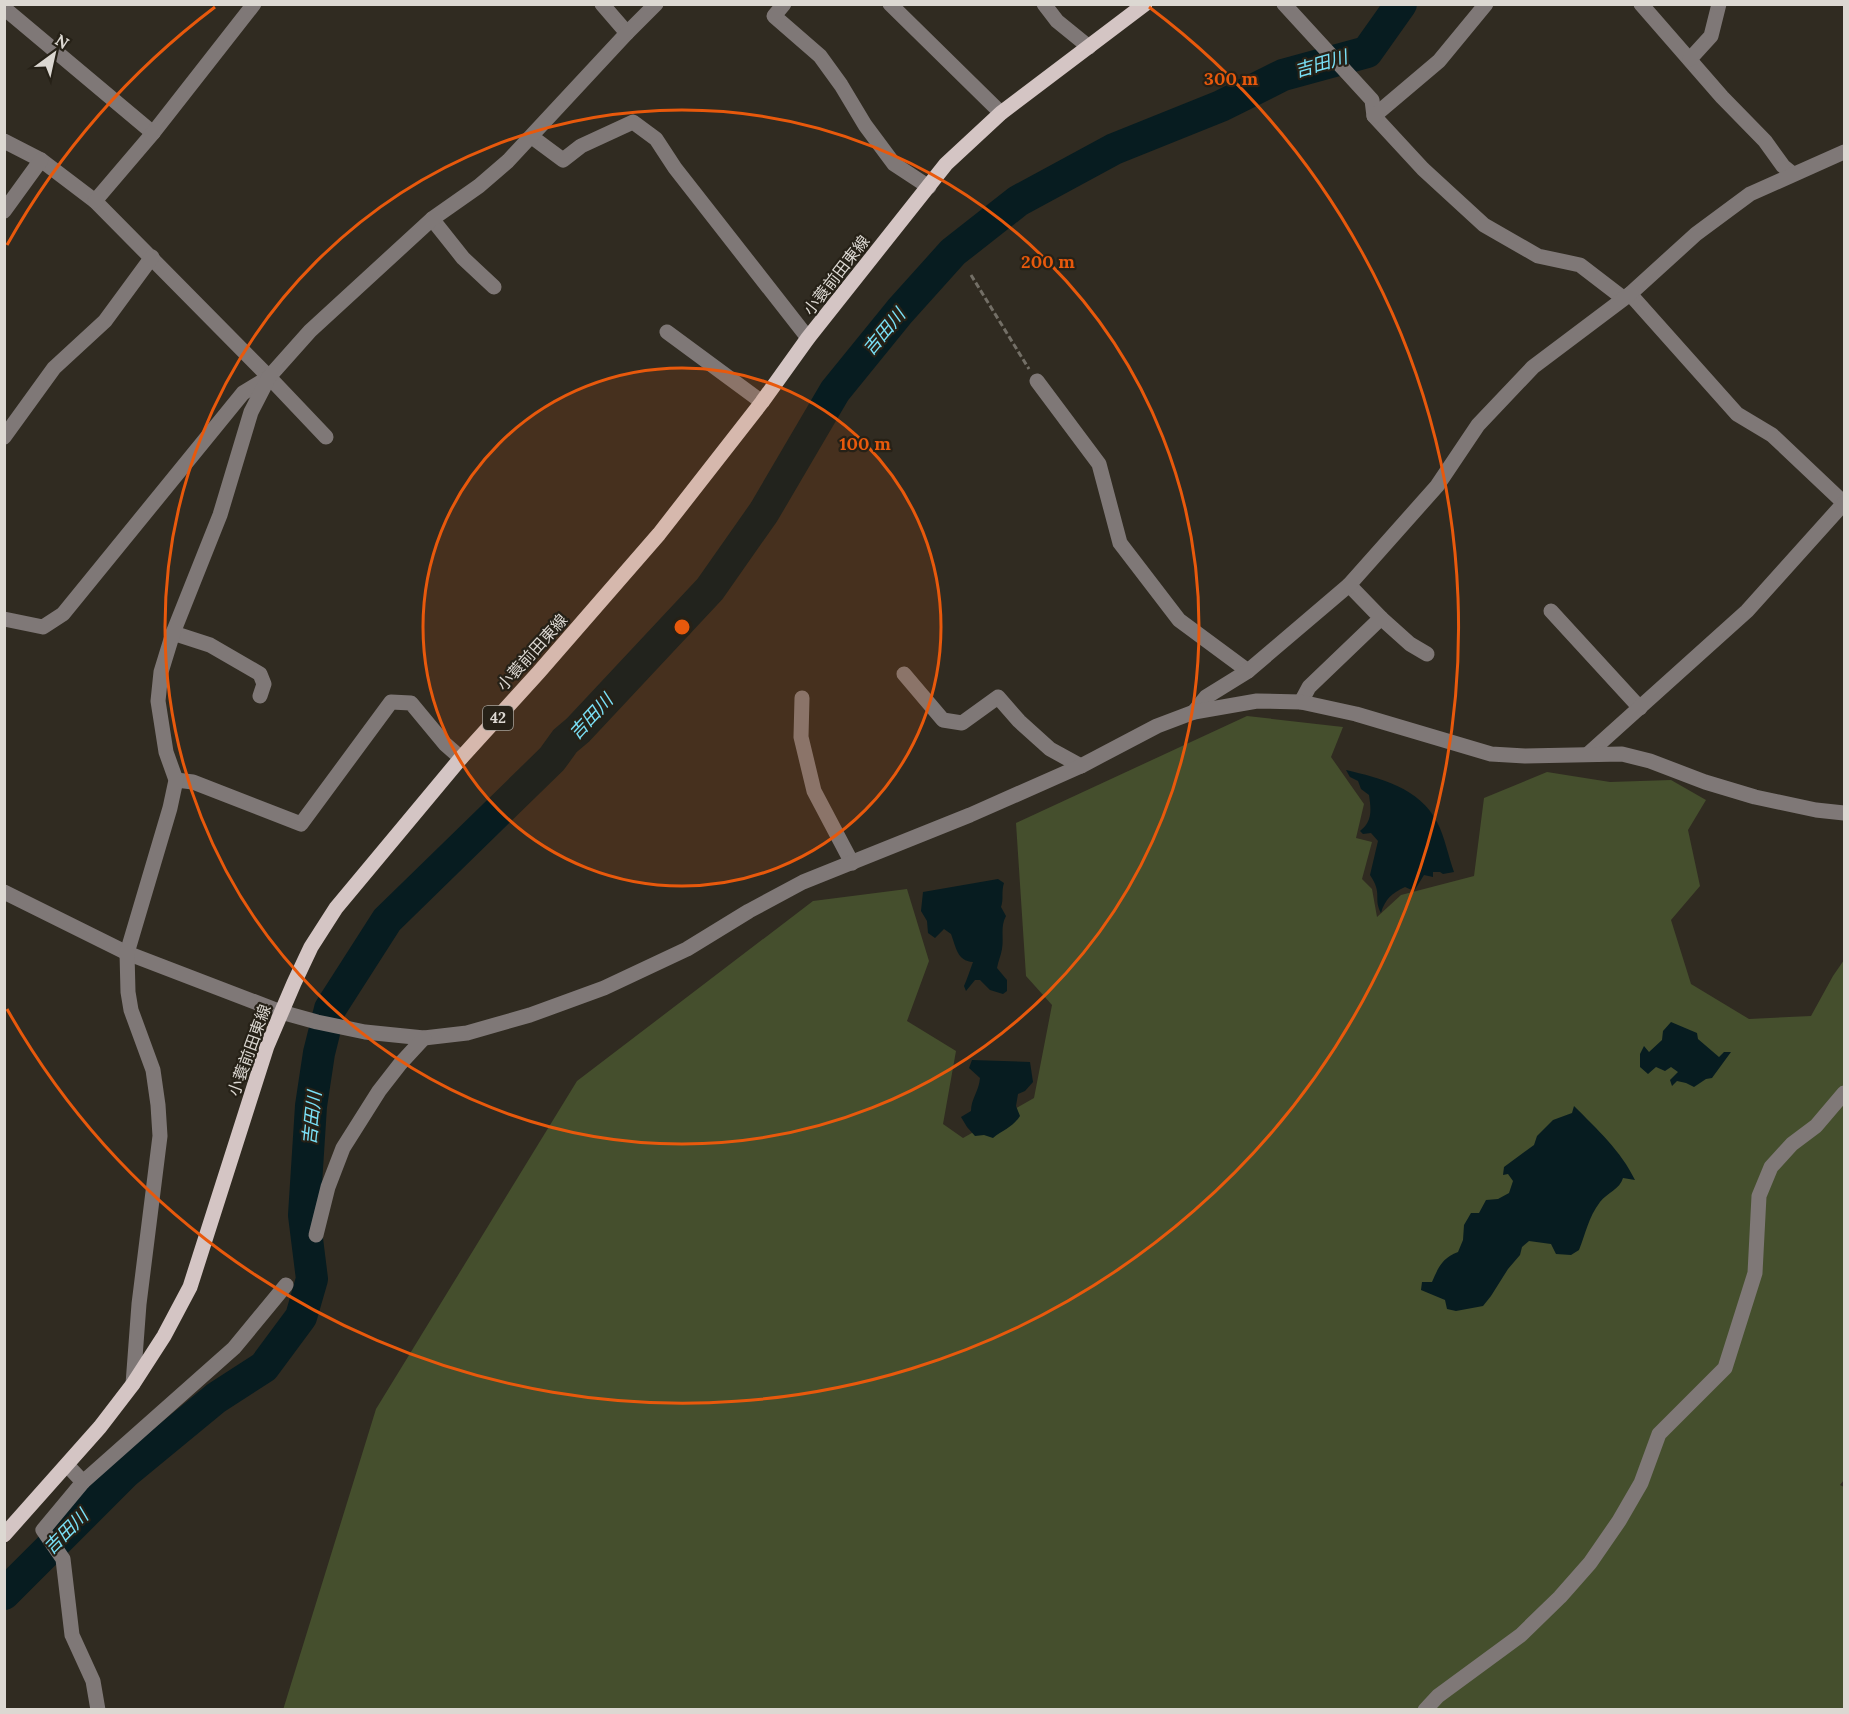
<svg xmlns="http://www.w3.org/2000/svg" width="1849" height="1714" viewBox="0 0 1849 1714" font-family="Lora,'Noto Sans JP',serif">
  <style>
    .green { fill: #454f2d }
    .water { fill: #071c20 }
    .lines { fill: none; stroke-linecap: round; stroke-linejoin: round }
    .river { stroke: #071c20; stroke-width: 32 }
    .path { stroke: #736f66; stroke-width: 3; stroke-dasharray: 6 3; stroke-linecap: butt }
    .minor { stroke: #7f7877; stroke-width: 15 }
    .major { stroke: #d4c5c4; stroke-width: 15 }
    .ring { fill: none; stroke: #e8590c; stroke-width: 3 }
    .labels { text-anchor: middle; stroke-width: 4.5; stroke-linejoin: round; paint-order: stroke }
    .shield { fill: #262117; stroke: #a5a19a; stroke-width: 1.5 }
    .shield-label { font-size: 15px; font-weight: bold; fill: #dcd8d2 }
    .street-label { font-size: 16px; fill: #dcd8d2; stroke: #262117 }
    .water-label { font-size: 18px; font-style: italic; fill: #7ae1f8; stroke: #262117 }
    .centre { fill: #e8590c; stroke: #262117; stroke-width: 3 }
    .ring-label { font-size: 18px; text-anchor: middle; font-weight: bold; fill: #e8590c; stroke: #262117; stroke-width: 4.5; stroke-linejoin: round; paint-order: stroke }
  </style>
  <rect width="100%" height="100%" fill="#302b21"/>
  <path class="green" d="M1247 716 1343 727 1331 757 1364 804 1356 838 1372 842 1362 879 1372 889 1377 917 1401 895 1474 876 1484 798 1547 772 1610 782 1671 780 1706 800 1688 830 1700 886 1671 920 1691 984 1749 1019 1811 1016 1833 976 1844 960V1480L1840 1485 1844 1487V1709L283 1710 376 1409 577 1081 813 901 907 889 929 961 907 1021 956 1051 943 1124 963 1138 1034 1098 1052 1005 1026 976 1016 823Z"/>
  <g class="water">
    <path d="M1346 770C1380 778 1420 788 1437 822 1445 837 1448 856 1454 872L1443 874 1440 872H1433V877L1424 875 1414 891 1405 887C1392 893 1385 899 1381 913 1373 898 1383 894 1370 875L1378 841 1371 833 1363 834 1360 831C1373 821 1371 809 1369 795L1361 789 1358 781 1350 777Z"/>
    <path d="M998 879 1004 883C1001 892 1004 899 1001 907L1006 916C1000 927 1004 937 1002 949 1001 955 998 962 997 968L1007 980V991L1003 994 990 990 980 980H975L966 991 964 986C967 979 970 970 973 962 957 961 956 947 951 934L944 929 935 938 928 933 927 921 921 911 923 892Z"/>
    <path d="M1671 1022 1697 1033 1698 1039 1719 1057 1724 1052H1731L1712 1078 1706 1079 1694 1087 1686 1083 1677 1081 1672 1086 1670 1080 1678 1072 1671 1067 1665 1071 1656 1067 1648 1074 1640 1067V1054L1644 1046 1649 1052 1662 1040 1663 1031Z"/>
    <path d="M972 1060 1030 1062 1033 1082 1025 1091 1018 1094 1016 1106 1020 1116C1013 1127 1003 1130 993 1138L984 1135 975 1136 967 1127 961 1117 971 1111C971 1099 979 1091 980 1078L969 1068Z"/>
    <path d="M1574 1106C1597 1129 1621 1151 1635 1180L1623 1178C1620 1189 1607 1193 1600 1202 1588 1218 1586 1233 1579 1250L1571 1255 1556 1254 1551 1244 1529 1241 1522 1247 1520 1255 1508 1269 1491 1296 1483 1306 1456 1311 1447 1309 1445 1300 1421 1290 1422 1282H1432C1438 1268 1442 1258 1458 1252L1463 1240 1464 1225 1471 1213H1479L1486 1200 1498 1199 1509 1193 1513 1181 1508 1174 1503 1175 1504 1167 1534 1145 1537 1136 1553 1120 1572 1113Z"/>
  </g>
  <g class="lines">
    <path class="river" d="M4 1594 125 1473 216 1398 264 1367 301 1317 312 1279 304 1215 311 1106 319 1053 330 1009 387 920 552 759 565 741 578 730 710 589 764 512 835 391 900 311 953 252 1018 201 1114 149 1221 106 1283 75 1367 52 1401 4"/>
    <path class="path" d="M971 275 1029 369"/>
    <g class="minor">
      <path d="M602 4 627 33"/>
      <path d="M784 4 774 16 820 56 841 85 865 125 894 164 929 187"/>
      <path d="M890 4 1001 113"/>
      <path d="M1044 4 1057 21 1089 47"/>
      <path d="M1284 4 1372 100 1374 116 1423 169 1484 225 1538 256 1580 265 1623 298"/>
      <path d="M1641 4 1722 97 1765 141 1783 166 1793 174"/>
      <path d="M4 8 153 133"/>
      <path d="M1690 59 1711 36 1719 4"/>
      <path d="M1374 116 1439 61 1486 4"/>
      <path d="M532 137 563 160 581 146 633 122 656 139 675 168 808 338"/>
      <path d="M4 141 41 160 95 201 269 377 326 437"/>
      <path d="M95 201 153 133 254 4"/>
      <path d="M4 211 41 160"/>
      <path d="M432 219 463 258 494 287"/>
      <path d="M1630 294 1737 414 1772 435 1844 503"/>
      <path d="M667 332 762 402"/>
      <path d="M1037 381 1099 464 1120 543 1179 620 1248 671"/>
      <path d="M4 437 54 368 105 321 152 257"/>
      <path d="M1551 611 1640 708"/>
      <path d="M1381 618 1410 644 1427 654"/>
      <path d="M4 619 43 627 63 614 243 393 269 377"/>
      <path d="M173 633 210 645 260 674 264 684 260 696"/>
      <path d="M904 674 943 720 962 723 998 697 1019 721 1050 749 1081 766"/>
      <path d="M802 698 801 737 814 791 852 863"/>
      <path d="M1301 702 1309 687 1381 618 1349 585"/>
      <path d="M1194 712 1206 697 1248 671 1349 585 1437 486 1478 425 1533 367 1630 294 1696 234 1750 194 1844 152"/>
      <path d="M1588 754 1747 611 1844 503"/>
      <path d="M176 780 193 782 301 824 391 702 411 703 445 744 461 758"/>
      <path d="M4 892 127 953 281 1012 317 1022 365 1032 424 1038 467 1033 530 1015 604 988 687 949 749 911 803 882 970 815 1081 766 1157 726 1194 712 1257 701 1301 702 1356 714 1491 754 1525 756 1622 754 1650 761 1705 782 1755 797 1816 810 1844 813"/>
      <path d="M316 1235 328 1187 343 1148 379 1091 400 1064 424 1038"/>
      <path d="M133 1384 139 1304 160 1136 158 1105 153 1070 131 1010 128 992 127 953 170 808 176 780 166 752 158 701 161 672 173 633 220 515 251 412 269 377 310 331 432 219 479 186 508 161 627 33 656 4"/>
      <path d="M67 1465 83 1482 234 1348 286 1285"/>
      <path d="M83 1482 43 1530 63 1559 72 1635 93 1681 98 1710"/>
      <path d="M1425 1710 1438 1696 1521 1635 1560 1597 1590 1563 1619 1521 1641 1483 1659 1434 1725 1368 1755 1273 1759 1196 1771 1167 1792 1144 1816 1126 1844 1093"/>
    </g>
    <path class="major" d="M4 1535 100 1427 133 1384 164 1336 190 1287 267 1046 294 983 311 947 336 908 461 758 539 672 659 534 762 402 808 338 946 164 1001 113 1145 4"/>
  </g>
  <circle cx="682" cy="627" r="259" fill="#e8590c" fill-opacity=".12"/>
  <g class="ring">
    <circle cx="682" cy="627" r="259"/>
    <circle cx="682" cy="627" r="517"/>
    <path d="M7 245A776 776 0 0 1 215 7M1149 7A776 776 0 1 1 7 1009"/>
  </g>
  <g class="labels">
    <rect class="shield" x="483" y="706" width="30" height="24" rx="4.5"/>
    <g class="shield-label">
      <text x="498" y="723">42</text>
    </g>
    <g class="street-label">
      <text transform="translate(836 275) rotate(-52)" y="6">小蓑前田東線</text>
      <text transform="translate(532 652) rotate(-48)" y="6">小蓑前田東線</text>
      <text transform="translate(249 1050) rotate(-70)" y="6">小蓑前田東線</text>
    </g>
    <g class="water-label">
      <text transform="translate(1321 64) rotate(-16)" y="6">吉田川</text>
      <text transform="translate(884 332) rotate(-50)" y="6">吉田川</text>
      <text transform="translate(591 717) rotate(-47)" y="6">吉田川</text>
      <text transform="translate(312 1118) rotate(-84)" y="6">吉田川</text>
      <text transform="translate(66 1532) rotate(-45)" y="6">吉田川</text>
    </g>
  </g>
  <circle cx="682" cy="627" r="9" class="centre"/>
  <g class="ring-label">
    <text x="1231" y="85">300 m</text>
    <text x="1048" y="268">200 m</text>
    <text x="865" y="450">100 m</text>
  </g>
  <rect width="1849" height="1714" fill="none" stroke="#dcd8d2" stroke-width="12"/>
  <g transform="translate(54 54) rotate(33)" stroke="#262117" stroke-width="4.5" paint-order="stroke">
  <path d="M0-4.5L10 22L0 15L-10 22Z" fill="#dcd8d2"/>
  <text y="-9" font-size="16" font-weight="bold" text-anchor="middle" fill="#dcd8d2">N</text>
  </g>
</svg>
